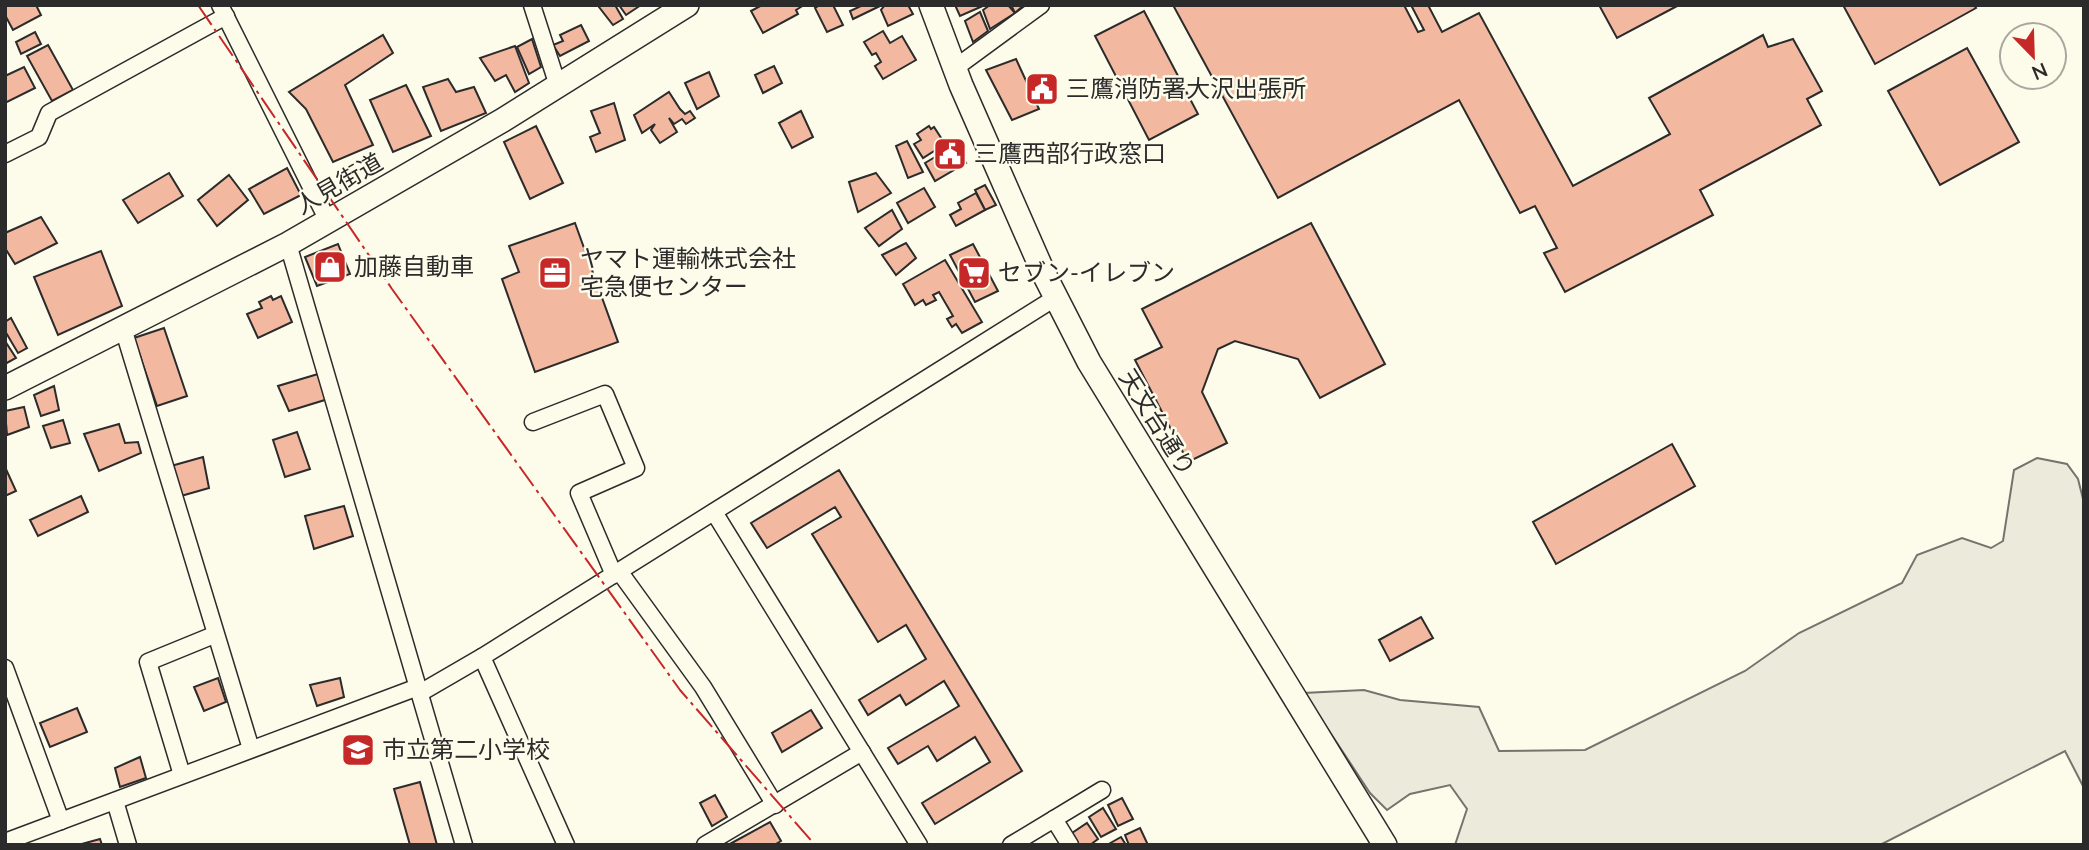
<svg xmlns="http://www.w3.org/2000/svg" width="2089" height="850" viewBox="0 0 2089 850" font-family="Lato,'Noto Sans JP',sans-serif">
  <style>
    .green { fill: #ecebdb; stroke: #74746e; stroke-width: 2 }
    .building { fill: #f2b8a0; stroke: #2b2b2b; stroke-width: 2 }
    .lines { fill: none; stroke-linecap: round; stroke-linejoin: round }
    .street-casing { stroke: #2b2b2b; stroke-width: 19 }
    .secondary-casing { stroke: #2b2b2b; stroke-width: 26 }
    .street { stroke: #fdfbea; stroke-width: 16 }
    .secondary { stroke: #fdfbea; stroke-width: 23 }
    .power { stroke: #c62828; stroke-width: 2; stroke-dasharray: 24 5 3.5 5; stroke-linecap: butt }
    .labels { text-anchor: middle; stroke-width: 5; stroke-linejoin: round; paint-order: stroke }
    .poi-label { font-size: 24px; fill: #2b2b2b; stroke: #fdfbea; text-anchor: start }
    .street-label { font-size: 24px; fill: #2b2b2b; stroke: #fdfbea }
  </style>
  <rect width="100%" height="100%" fill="#fdfbea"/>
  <path class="green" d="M2037 458 2067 464 2078 479 2084 503V788L2065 751 1880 845H1455L1467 809 1450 785 1410 794 1387 810 1370 793 1304 693 1364 690 1400 700 1479 707 1499 751 1585 750 1745 671 1799 633 1902 583 1917 555 1962 538 1991 548 2003 541 2014 470Z"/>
  <g class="building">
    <path d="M5 5H36L41 15 13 30 5 15Z"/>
    <path d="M602 5H615L623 19 613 25 599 7Z"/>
    <path d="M619 5H641L626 15Z"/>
    <path d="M762 5H804L796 10 798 14 763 33 751 11Z"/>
    <path d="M820 5H833L843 25 827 32 815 8Z"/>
    <path d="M863 5H882L853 19 850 11Z"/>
    <path d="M885 5H908L913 14 888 26 881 10Z"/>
    <path d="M955 5H985L960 16Z"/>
    <path d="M990 5H1008L1015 13 990 29 983 10Z"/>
    <path d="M1011 5H1024L1015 13Z"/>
    <path d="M1173 5H1404L1418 32 1424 30 1411 5H1428L1442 32 1479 13 1573 186 1670 134 1649 98 1763 35 1768 47 1793 39 1822 91 1807 99 1821 125 1700 190 1713 215 1565 292 1544 253 1557 248 1535 206 1520 213 1459 100 1278 198Z"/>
    <path d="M1599 5H1679L1617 38Z"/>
    <path d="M1843 5H1974L1976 8 1875 64Z"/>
    <path d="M1144 11 1198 114 1149 140 1095 36Z"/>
    <path d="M980 12 988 31 973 42 965 21Z"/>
    <path d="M581 25 589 41 560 56 553 45 563 41 560 35Z"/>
    <path d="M883 31 890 43 902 36 916 60 883 79 875 66 881 62 876 53 872 55 864 42Z"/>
    <path d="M35 32 41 44 21 54 16 42Z"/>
    <path d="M383 35 393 53 345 85 373 145 333 162 306 109 289 92Z"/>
    <path d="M532 39 541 67 529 74 517 47Z"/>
    <path d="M48 45 73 90 52 101 27 56Z"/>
    <path d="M515 46 529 83 515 92 506 75 495 81 480 58Z"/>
    <path d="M1967 48 2019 142 1940 185 1888 91Z"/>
    <path d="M1016 59 1039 109 1012 120 986 70Z"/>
    <path d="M774 66 782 83 763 93 755 75Z"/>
    <path d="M24 67 35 88 5 103V76Z"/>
    <path d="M709 72 719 96 697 109 685 83Z"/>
    <path d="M448 79 456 92 474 87 486 113 441 131 423 87Z"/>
    <path d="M406 85 431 136 393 152 370 100Z"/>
    <path d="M669 92 680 109 685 114 690 111 695 118 686 124 682 119 674 124 669 118 677 132 660 143 651 130 655 124 642 133 634 115Z"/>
    <path d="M614 103 625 140 596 152 590 137 600 133 591 111Z"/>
    <path d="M801 111 813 137 792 148 779 123Z"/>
    <path d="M536 126 563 183 530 199 504 142Z"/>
    <path d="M929 126 931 129 934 127 945 144 923 158 914 144 921 140 917 134Z"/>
    <path d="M907 141 923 172 908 178 896 146Z"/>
    <path d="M955 145 966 163 935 181 925 163Z"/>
    <path d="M287 168 301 195 264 214 249 189Z"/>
    <path d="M169 173 183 196 138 223 123 200Z"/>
    <path d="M876 173 891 193 858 212 849 182Z"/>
    <path d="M229 175 248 200 217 226 198 200Z"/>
    <path d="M985 185 996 205 985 210 975 190Z"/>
    <path d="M924 188 935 207 908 223 897 203Z"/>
    <path d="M976 193 985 210 956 226 950 215 961 209 958 203Z"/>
    <path d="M892 210 902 229 879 246 865 228Z"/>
    <path d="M41 217 57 243 15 264 5 248V233Z"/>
    <path d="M575 223 618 342 535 372 502 279 519 272 509 246Z"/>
    <path d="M1311 223 1385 364 1320 398 1298 359 1235 341 1218 349 1202 392 1227 443 1188 462 1135 360 1162 347 1142 309Z"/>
    <path d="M906 243 916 258 896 275 882 255Z"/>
    <path d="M338 244 350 274 317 286 305 257Z"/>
    <path d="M973 244 998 291 975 302 950 255Z"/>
    <path d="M101 251 122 306 58 335 34 277Z"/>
    <path d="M945 260 982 322 962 333 956 324 952 327 947 319 953 316 939 292 933 295 936 300 926 305 923 300 915 305 903 284Z"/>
    <path d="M271 296 273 300 281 296 292 322 258 338 247 314 262 308 259 302Z"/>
    <path d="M11 318 27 348 18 353 5 331V322Z"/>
    <path d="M164 328 187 396 157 406 134 338Z"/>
    <path d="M5 341 16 358 5 364Z"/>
    <path d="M318 374 328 399 289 411 278 386Z"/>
    <path d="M54 386 59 410 41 416 34 395Z"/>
    <path d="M24 407 29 427 7 435 5 411Z"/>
    <path d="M63 420 70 443 51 448 43 426Z"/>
    <path d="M119 424 125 443 138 442 141 453 99 471 84 434Z"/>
    <path d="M297 432 310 469 285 477 273 440Z"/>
    <path d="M1672 444 1695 486 1556 564 1533 522Z"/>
    <path d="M203 457 209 488 181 496 171 466Z"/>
    <path d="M5 467 16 491 5 496Z"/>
    <path d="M839 470 1022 771 935 824 922 803 990 762 975 737 937 761 928 746 898 764 888 748 959 706 944 681 906 705 900 695 868 715 859 700 926 659 906 625 878 642 812 534 841 517 835 507 767 548 751 523Z"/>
    <path d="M81 496 88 512 38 536 30 520Z"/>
    <path d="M344 506 353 536 314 549 305 516Z"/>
    <path d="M1421 617 1433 638 1390 661 1379 640Z"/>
    <path d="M218 678 226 702 204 711 194 687Z"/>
    <path d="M340 678 344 697 317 706 310 685Z"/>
    <path d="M77 708 87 732 50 747 40 723Z"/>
    <path d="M811 710 822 728 782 752 772 733Z"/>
    <path d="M140 757 146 778 120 787 115 768Z"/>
    <path d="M420 782 437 845H410L394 789Z"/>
    <path d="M715 795 727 817 712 826 700 803Z"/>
    <path d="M1122 798 1133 819 1118 826 1108 805Z"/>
    <path d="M1103 808 1116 829 1101 837 1089 817Z"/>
    <path d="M770 822 781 841 774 845H728Z"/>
    <path d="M1087 823 1098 839 1090 845H1079L1072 833Z"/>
    <path d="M1140 828 1148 845H1129L1125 835Z"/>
    <path d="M1121 837 1126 845H1107Z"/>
    <path d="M100 839 102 845H78Z"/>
  </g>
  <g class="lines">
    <defs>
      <g id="street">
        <path d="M220 5 328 221"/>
        <path d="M532 5 558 86"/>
        <path d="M955 68 1041 5"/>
        <path d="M5 154 39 137 49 113 226 16"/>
        <path d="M288 244 464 845"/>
        <path d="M123 328 251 749"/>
        <path d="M533 422 605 394 636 468 579 493 614 575"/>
        <path d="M714 512 919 845"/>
        <path d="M619 571 703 687 775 805"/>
        <path d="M482 657 566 845"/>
        <path d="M5 668 61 821"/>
        <path d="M420 693 482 657 1055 298"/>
        <path d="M182 775 148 662 214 635"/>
        <path d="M115 801 128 845"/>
        <path d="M1054 819 1070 845"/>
        <path d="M5 842 418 687"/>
        <path d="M705 845 862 752"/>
        <path d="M1011 845 1102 790"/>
      </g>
      <g id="secondary">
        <path d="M931 5 961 85 1044 274 1089 362 1385 845"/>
        <path d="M5 388 288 244 503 120 687 5"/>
      </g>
    </defs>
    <use href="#street" class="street-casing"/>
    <use href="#secondary" class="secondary-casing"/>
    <use href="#street" class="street"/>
    <use href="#secondary" class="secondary"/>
    <path class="power" d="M198 5 392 289 680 690 815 845"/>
  </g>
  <defs>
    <symbol id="civic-square" viewBox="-11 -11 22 22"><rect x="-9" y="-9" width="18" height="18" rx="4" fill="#c62828" stroke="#fdfbea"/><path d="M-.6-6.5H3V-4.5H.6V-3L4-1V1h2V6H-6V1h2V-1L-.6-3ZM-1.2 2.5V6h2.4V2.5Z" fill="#fff"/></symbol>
    <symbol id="shop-square" viewBox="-11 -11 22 22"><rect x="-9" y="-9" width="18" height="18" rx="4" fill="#c62828" stroke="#fdfbea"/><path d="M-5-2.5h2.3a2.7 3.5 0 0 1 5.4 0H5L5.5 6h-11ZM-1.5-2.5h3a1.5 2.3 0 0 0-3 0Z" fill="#fff"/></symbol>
    <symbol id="office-square" viewBox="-11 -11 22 22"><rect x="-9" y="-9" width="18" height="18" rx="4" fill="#c62828" stroke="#fdfbea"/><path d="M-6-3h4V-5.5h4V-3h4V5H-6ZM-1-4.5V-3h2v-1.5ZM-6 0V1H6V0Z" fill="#fff"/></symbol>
    <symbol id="supermarket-square" viewBox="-11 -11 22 22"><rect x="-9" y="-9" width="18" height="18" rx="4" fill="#c62828" stroke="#fdfbea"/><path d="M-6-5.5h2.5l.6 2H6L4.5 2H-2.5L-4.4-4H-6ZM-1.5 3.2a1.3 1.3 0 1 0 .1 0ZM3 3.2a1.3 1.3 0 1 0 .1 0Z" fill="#fff"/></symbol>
    <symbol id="school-square" viewBox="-11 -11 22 22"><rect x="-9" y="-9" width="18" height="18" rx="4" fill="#c62828" stroke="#fdfbea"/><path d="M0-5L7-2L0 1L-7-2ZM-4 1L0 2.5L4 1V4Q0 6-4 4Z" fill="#fff"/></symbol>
  </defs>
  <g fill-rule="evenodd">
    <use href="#civic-square" x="1023" y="70" width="38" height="38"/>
    <use href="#civic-square" x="931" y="135" width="38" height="38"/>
    <use href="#shop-square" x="311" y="248" width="38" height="38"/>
    <use href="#office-square" x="536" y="254" width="38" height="38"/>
    <use href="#supermarket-square" x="955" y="254" width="38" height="38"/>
    <use href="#school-square" x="339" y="731" width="38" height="38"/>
  </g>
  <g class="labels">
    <g class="poi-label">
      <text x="1066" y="97">三鷹消防署大沢出張所</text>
      <text x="974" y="162">三鷹西部行政窓口</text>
      <text x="580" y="267">ヤマト運輸株式会社<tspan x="580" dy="28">宅急便センター</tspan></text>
      <text x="354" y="275">加藤自動車</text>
      <text x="998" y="281">セブン-イレブン</text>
      <text x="382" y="758">市立第二小学校</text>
    </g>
    <g class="street-label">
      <text transform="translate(339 184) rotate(-30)" y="8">人見街道</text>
      <text transform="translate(1157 423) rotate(58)" y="8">天文台通り</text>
    </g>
  </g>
  <rect width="2089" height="850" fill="none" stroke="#2b2b2b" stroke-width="14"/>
  <g transform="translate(2033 56) rotate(157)"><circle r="33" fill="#fdfbea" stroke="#a9a89e" stroke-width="2"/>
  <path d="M0-5L12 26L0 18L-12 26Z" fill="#c62828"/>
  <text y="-10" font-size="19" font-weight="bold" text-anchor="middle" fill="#2b2b2b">N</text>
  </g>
</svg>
